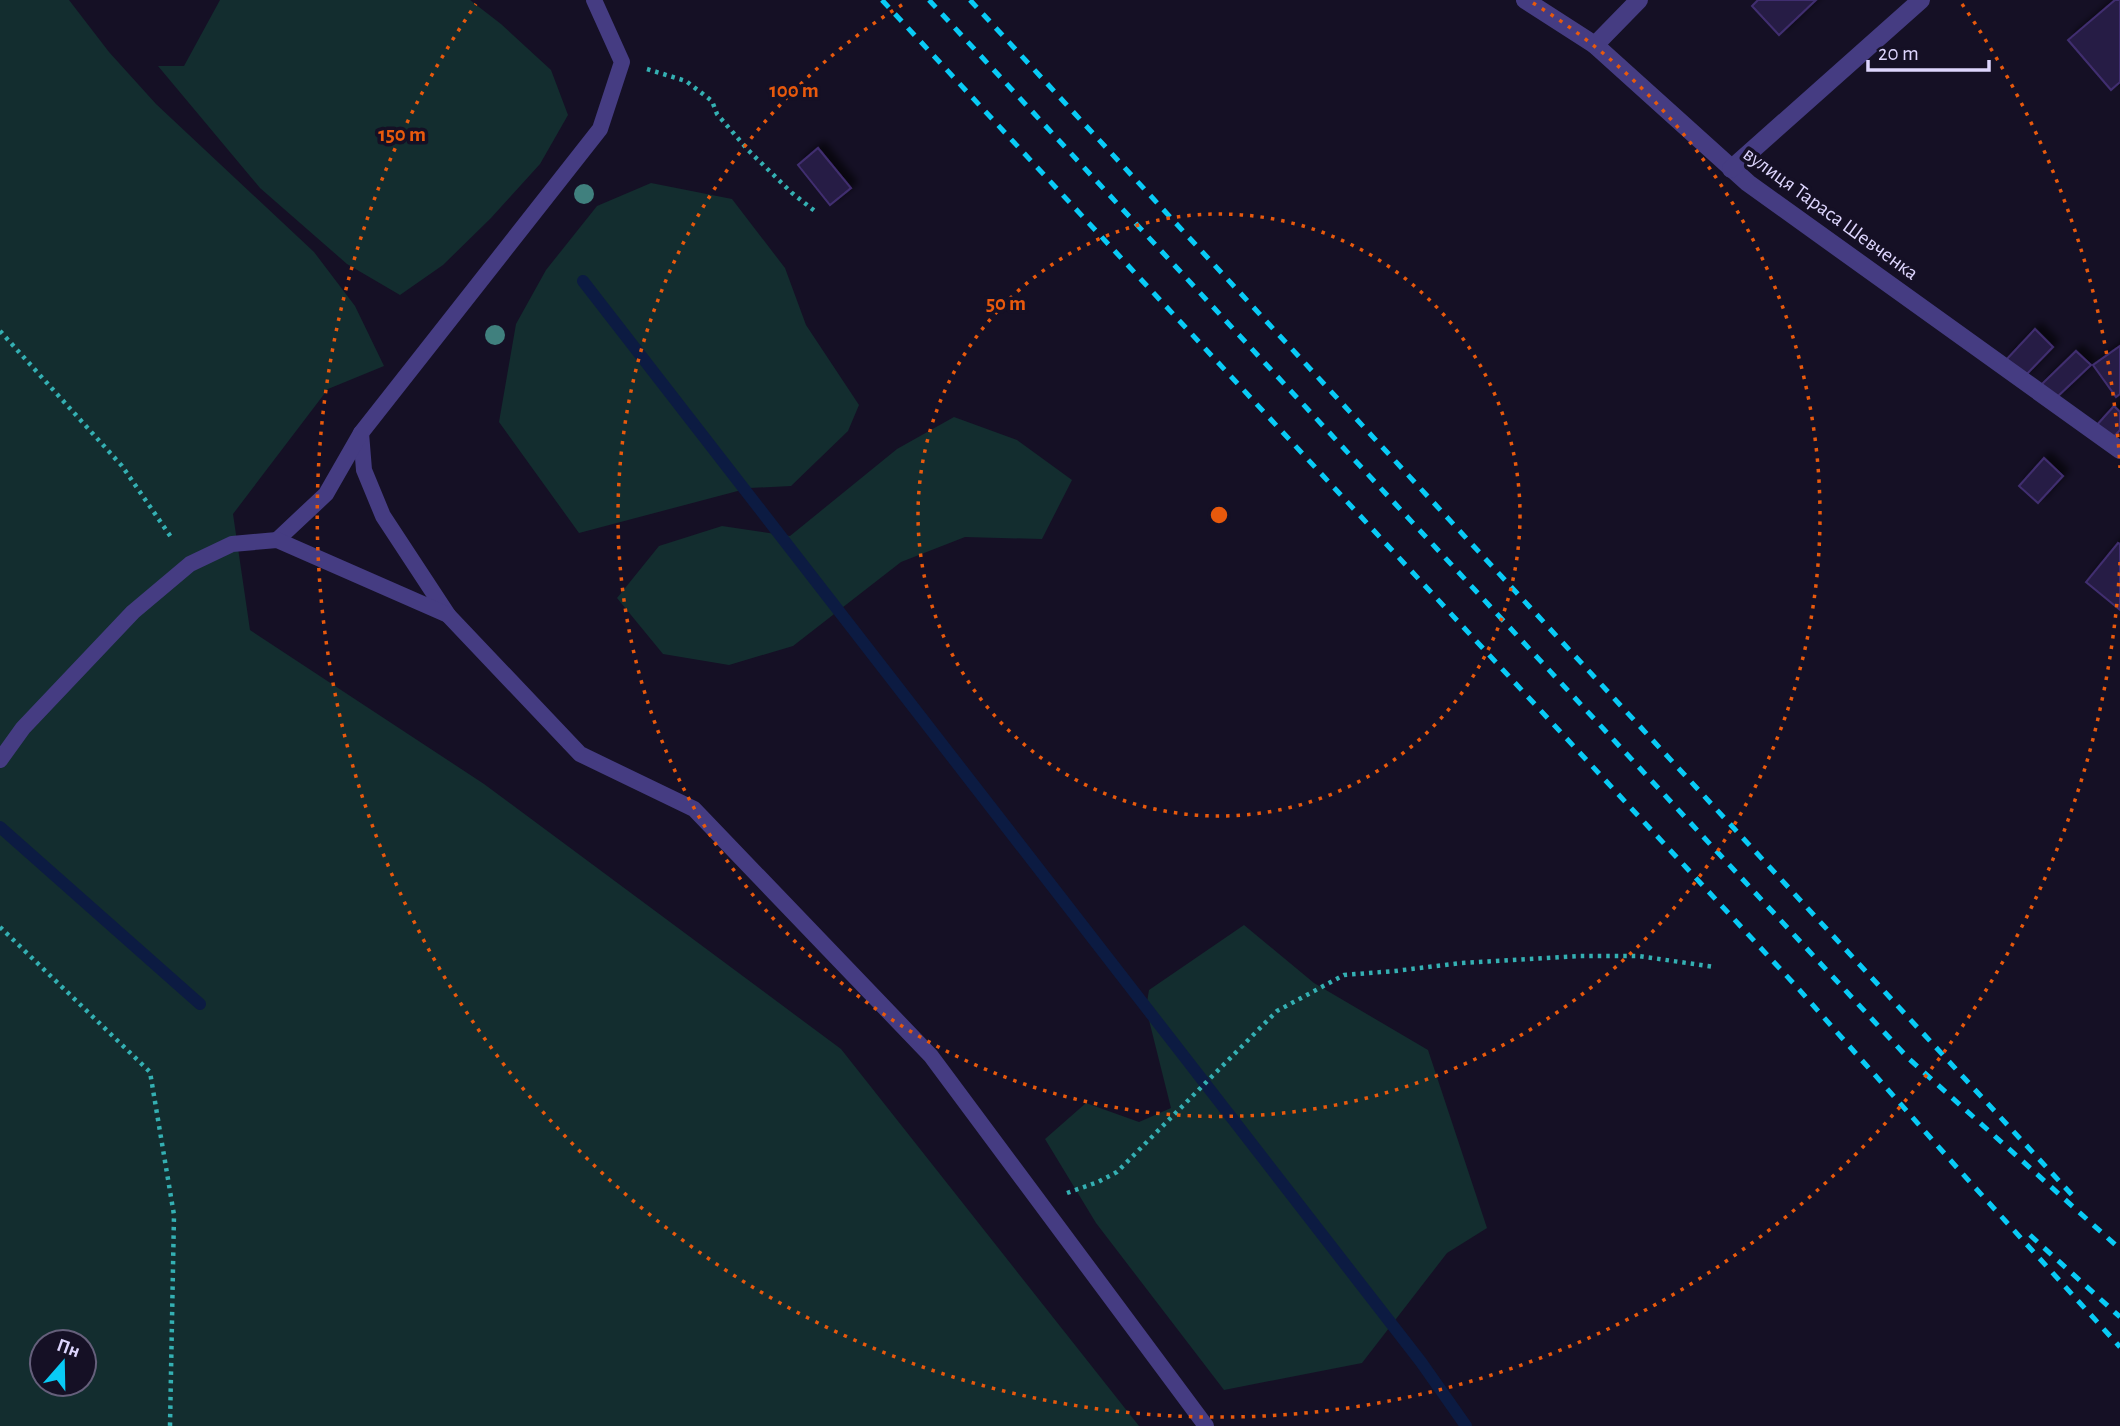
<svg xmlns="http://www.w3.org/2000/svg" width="2120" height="1426" viewBox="0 0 2120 1426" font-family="'Alegreya Sans',sans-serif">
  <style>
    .green { fill: #132d2f; fill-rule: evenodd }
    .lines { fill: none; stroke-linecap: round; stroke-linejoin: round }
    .stream { stroke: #0c1b42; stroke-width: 12 }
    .building { fill: #281c45; stroke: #412f70; stroke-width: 2; filter: url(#shadow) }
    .path { stroke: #34b0b3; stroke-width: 4.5; stroke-dasharray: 3.5 5; stroke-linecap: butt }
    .service { stroke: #453c82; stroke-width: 16 }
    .minor { stroke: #453c82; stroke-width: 18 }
    .rail { stroke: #09cbf6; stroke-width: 5; stroke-dasharray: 10 9; stroke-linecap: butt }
    .tree { fill: #40807e }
    .ring { fill: none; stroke: #e8590c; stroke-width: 3.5; stroke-dasharray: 3.5 7 }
    .labels { text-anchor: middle; stroke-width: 7; stroke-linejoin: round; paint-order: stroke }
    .street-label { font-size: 21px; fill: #ddd5fd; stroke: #151025 }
    .centre { fill: #e8590c; stroke: #151025; stroke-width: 3.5 }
    .ring-label { font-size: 21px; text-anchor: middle; font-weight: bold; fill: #e8590c; stroke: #151025; stroke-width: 7; stroke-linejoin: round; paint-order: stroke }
  </style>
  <defs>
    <filter id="shadow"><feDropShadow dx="6" dy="-6" stdDeviation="3.5" flood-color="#0009"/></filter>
  </defs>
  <rect width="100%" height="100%" fill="#151025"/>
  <g class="green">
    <path d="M0 0H69L109 52 156 104 314 252 355 306 384 366 328 389 233 514 250 630 484 784 841 1049 1139 1426H0ZM42 1342H84V1384H42Z"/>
    <path d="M220 0H470L501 24 551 70 568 115 540 164 491 218 443 265 400 295 347 264 260 188 158 66H184Z"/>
    <path d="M651 183 732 199 785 268 806 325 859 405 848 431 791 486 749 488 579 533 499 422 516 324 546 270 597 206Z"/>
    <path d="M954 417 1017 440 1072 480 1042 539 965 537 901 562 793 646 729 665 663 654 617 598 659 546 722 526 790 536 897 449Z"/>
    <path d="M1244 925 1314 983 1428 1050 1487 1228 1447 1253 1362 1363 1224 1390 1096 1223 1045 1139 1086 1103 1139 1122 1171 1108 1146 1008 1149 990Z"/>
  </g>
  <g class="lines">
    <g class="stream">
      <path d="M583 281 1421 1362 1466 1426"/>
      <path d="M0 827 200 1004"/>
    </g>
  </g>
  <g class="building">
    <path d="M1758 0H1816L1779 35 1752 6Z"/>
    <path d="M2115 0H2120V82L2111 90 2068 40Z"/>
    <path d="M818 148 851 188 830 205 798 165Z"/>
    <path d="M2035 329 2053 347 2023 378 2005 361Z"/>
    <path d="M2120 346V394L2116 397 2093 365Z"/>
    <path d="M2076 351 2091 365 2056 398 2042 384Z"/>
    <path d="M2114 406 2120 412V430L2110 441 2095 427Z"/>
    <path d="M2044 458 2063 476 2038 503 2019 486Z"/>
    <path d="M2118 543 2120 544V610L2086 582Z"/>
  </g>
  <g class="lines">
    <g class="path">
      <path d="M647 69 686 81 712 101 717 114 748 150 792 193 816 212"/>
      <path d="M0 331 122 466 173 540"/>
      <path d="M0 927 150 1072 174 1215 170 1426"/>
      <path d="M1067 1193 1098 1182 1117 1172 1277 1011 1344 975 1395 971 1461 963 1579 956H1639L1714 967"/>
    </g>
    <g class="service">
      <path d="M361 433 364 470 383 516 448 615"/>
      <path d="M277 540 326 494 361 433 600 129 622 62 594 0"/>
      <path d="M0 760 23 728 133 612 190 564 232 544 277 540 448 615 580 754 694 809 931 1056 1206 1426"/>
    </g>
    <g class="minor">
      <path d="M1525 0 1595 45 1748 183 2120 450"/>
      <path d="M1595 45 1639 0"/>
      <path d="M1731 169 1921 0"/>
    </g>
    <g class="rail">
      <path d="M882 0 1796 986 1960 1171 2120 1347"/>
      <path d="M929 0 1908 1058 2120 1249"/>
      <path d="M970 0 2073 1196"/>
      <path d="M2030 1235 2120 1317"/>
    </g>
  </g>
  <g class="tree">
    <circle cx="584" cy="194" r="10"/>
    <circle cx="495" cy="335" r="10"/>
  </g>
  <g class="ring">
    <circle cx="1219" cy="515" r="301"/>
    <path d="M1533 3A601 601 0 1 1 905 3"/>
    <path d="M2120 562A902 902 0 1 1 476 4M1962 4A902 902 0 0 1 2120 468"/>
  </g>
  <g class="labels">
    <g class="street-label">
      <text transform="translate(1831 213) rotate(36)" y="7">вулиця Тараса Шевченка</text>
    </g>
  </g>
  <circle cx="1219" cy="515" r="10" class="centre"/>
  <g class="ring-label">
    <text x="794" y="97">100 m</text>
    <text x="402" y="141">150 m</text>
    <text x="1006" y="310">50 m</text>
  </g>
  <g transform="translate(63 1363) rotate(20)"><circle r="33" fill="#151025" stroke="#655f7b" stroke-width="2"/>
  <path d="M0-5L12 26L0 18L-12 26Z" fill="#09cbf6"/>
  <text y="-10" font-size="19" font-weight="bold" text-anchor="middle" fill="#ddd5fd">Пн</text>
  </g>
  <path d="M1868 60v10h121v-10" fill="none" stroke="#ddd5fd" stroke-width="3.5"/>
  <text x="1878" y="60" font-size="21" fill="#ddd5fd" stroke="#151025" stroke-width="5" paint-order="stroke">20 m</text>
</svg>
